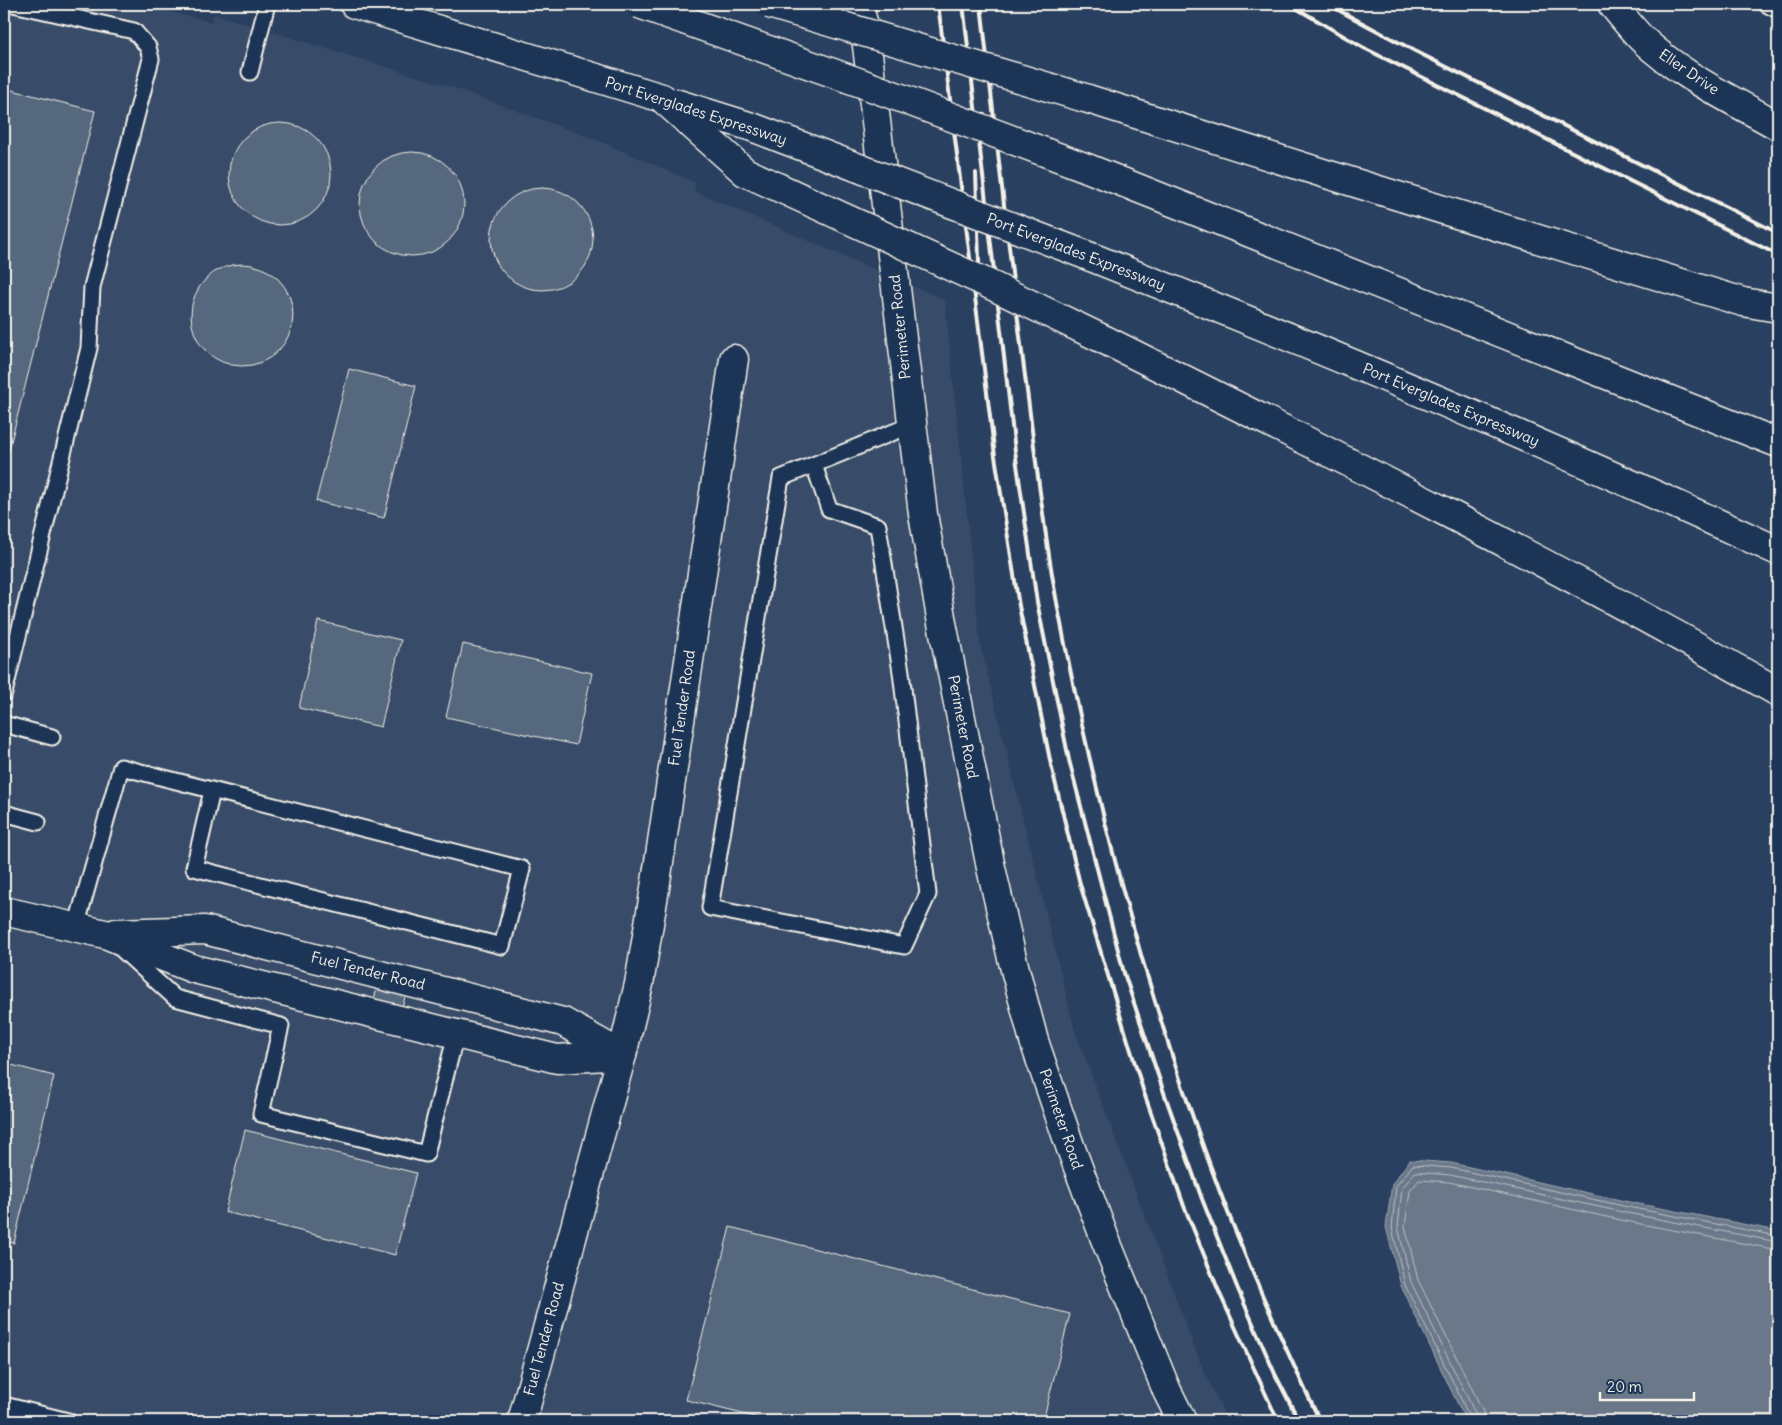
<svg xmlns="http://www.w3.org/2000/svg" width="1782" height="1425" viewBox="0 0 1782 1425" font-family="Delius,sans-serif">
  <style>
    .built { fill: #374c69 }
    .water { fill: #6a788a; stroke: #a1a8b0 }
    .lines { fill: none; stroke-linecap: round; stroke-linejoin: round }
    .shore { stroke: #bdc1c2; stroke-width: 1 }
    .building { fill: #56677d; stroke: #f4f1e8 }
    .service-casing { stroke: #f4f1e8; stroke-width: 19 }
    .minor-casing { stroke: #f4f1e8; stroke-width: 31 }
    .tertiary-casing { stroke: #f4f1e8; stroke-width: 31 }
    .motorway-casing { stroke: #f4f1e8; stroke-width: 31 }
    .service { stroke: #1d3557; stroke-width: 15 }
    .minor { stroke: #1d3557; stroke-width: 28 }
    .tertiary { stroke: #1d3557; stroke-width: 28 }
    .motorway { stroke: #1d3557; stroke-width: 28 }
    .rail { stroke: #f4f1e8; stroke-width: 4 }
    .motorway-bridge-casing { stroke: #f4f1e8; stroke-width: 31; stroke-linecap: butt }
    .motorway-bridge { stroke: #1d3557; stroke-width: 28 }
    .labels { text-anchor: middle; stroke-width: 5; stroke-linejoin: round; paint-order: stroke }
    .street-label { font-size: 15px; fill: #f4f1e8; stroke: #1d3557 }
  </style>
  <rect width="100%" height="100%" fill="#2a4060"/>
  <filter id="ink" filterUnits="userSpaceOnUse"><feTurbulence type="fractalNoise" baseFrequency=".02" numOctaves="2"/><feDisplacementMap in="SourceGraphic" scale="10" xChannelSelector="R" yChannelSelector="G"/><feConvolveMatrix kernelMatrix="1 2 1 2 8 2 1 2 1" color-interpolation-filters="sRGB"/></filter>
  <g filter="url(#ink)">
    <path class="built" d="M4 4H137L212 22 214 14 452 87 597 140 696 183 694 191 945 300 980 643 1075 1031 1203 1370 1228 1421H4Z"/>
    <path class="water" d="M1410 1160 1451 1163 1629 1202 1778 1231V1421H1466L1401 1286 1386 1227 1392 1184Z"/>
    <g class="lines">
      <g class="shore">
        <path d="M1471 1421 1456 1388 1405 1285 1392 1228 1396 1186 1413 1165 1451 1168 1628 1207 1778 1236"/>
        <path d="M1477 1421 1476 1415 1411 1282 1398 1227 1402 1188 1415 1172 1450 1175 1627 1213 1778 1242"/>
        <path d="M1484 1421 1483 1411 1418 1280 1405 1226 1410 1191 1419 1180 1449 1182 1625 1221 1778 1250"/>
      </g>
    </g>
    <g class="building">
      <path d="M4 88 95 111 4 469Z"/>
      <circle cx="280" cy="174" r="51"/>
      <circle cx="412" cy="204" r="52"/>
      <circle cx="542" cy="239" r="51"/>
      <circle cx="242" cy="315" r="51"/>
      <path d="M349 369 416 386 384 518 316 501Z"/>
      <path d="M318 621 401 640 381 727 299 708Z"/>
      <path d="M463 644 592 673 576 745 446 717Z"/>
      <path d="M377 986 406 993 402 1008 374 1000Z"/>
      <path d="M4 1063 54 1076 14 1243 4 1241Z"/>
      <path d="M245 1130 416 1173 395 1255 225 1212Z"/>
      <path d="M730 1227 1070 1314 1043 1421H771L686 1400Z"/>
    </g>
    <g class="lines">
      <defs>
        <g id="service">
          <path d="M1766 4 1778 10"/>
          <path d="M250 72 267 4"/>
          <path d="M814 465 829 509 878 526 901 672 928 894 904 946 710 908 781 478 911 425"/>
          <path d="M4 693 89 348 92 287 151 59 148 47 134 31 13 4"/>
          <path d="M4 724 52 737"/>
          <path d="M4 813 38 822"/>
          <path d="M76 927 121 767 522 869 502 946 194 868 212 791"/>
          <path d="M118 946 175 998 281 1026 261 1114 426 1154 456 1034"/>
          <path d="M4 1405 68 1421"/>
        </g>
        <g id="minor">
          <path d="M4 911 105 934 194 969 557 1059 622 1055"/>
          <path d="M116 933 205 930 563 1022 622 1055"/>
          <path d="M522 1421 622 1055 639 984 656 882 734 359"/>
        </g>
        <g id="tertiary">
          <path d="M858 4 865 29 923 514 942 623 991 868 1012 958 1034 1041 1070 1146 1105 1239 1167 1391 1182 1421"/>
          <path d="M1612 4C1622 16 1631 28 1642 39 1681 76 1733 100 1778 126"/>
        </g>
        <g id="motorway">
          <path d="M354 4 662 98"/>
          <path d="M1085 98 1323 173 1743 302 1778 308"/>
          <path d="M1087 168 1778 443"/>
          <path d="M1091 257C1323 349 1552 446 1778 551"/>
          <path d="M1105 340C1332 453 1558 566 1778 692"/>
        </g>
      </defs>
      <use href="#service" class="service-casing"/>
      <use href="#minor" class="minor-casing"/>
      <use href="#tertiary" class="tertiary-casing"/>
      <use href="#motorway" class="motorway-casing"/>
      <use href="#service" class="service"/>
      <use href="#minor" class="minor"/>
      <use href="#tertiary" class="tertiary"/>
      <use href="#motorway" class="motorway"/>
      <g class="rail">
        <path d="M938 4 995 456 1019 606 1051 765 1080 884 1144 1093 1184 1206 1220 1294 1278 1421"/>
        <path d="M963 4 1015 451 1037 602 1069 760 1124 973 1162 1087 1202 1199 1237 1287 1275 1374 1299 1421"/>
        <path d="M981 4C996 138 1011 272 1029 406 1037 472 1045 538 1057 603 1095 804 1148 1001 1220 1192 1250 1270 1284 1346 1320 1421"/>
        <path d="M1289 4 1364 48 1778 255"/>
        <path d="M1327 4 1415 51 1778 233"/>
        <path d="M976 173 980 291"/>
      </g>
      <defs>
        <g id="motorway-bridge">
          <path d="M639 4 861 83 1087 168"/>
          <path d="M769 4 1085 98"/>
          <path d="M662 98 745 172 978 279 1105 340"/>
          <path d="M672 102 752 127 1091 257"/>
        </g>
      </defs>
      <use href="#motorway-bridge" class="motorway-bridge-casing"/>
      <use href="#motorway-bridge" class="motorway-bridge"/>
    </g>
  </g>
  <g class="labels">
    <g class="street-label">
      <text transform="translate(1689 72) rotate(34)" y="5">Eller Drive</text>
      <text transform="translate(696 111) rotate(18)" y="5">Port Everglades Expressway</text>
      <text transform="translate(1076 252) rotate(21)" y="5">Port Everglades Expressway</text>
      <text transform="translate(900 327) rotate(-96)" y="5">Perimeter Road</text>
      <text transform="translate(1451 405) rotate(23)" y="5">Port Everglades Expressway</text>
      <text transform="translate(682 708) rotate(-82)" y="5">Fuel Tender Road</text>
      <text transform="translate(963 727) rotate(79)" y="5">Perimeter Road</text>
      <text transform="translate(368 971) rotate(14)" y="5">Fuel Tender Road</text>
      <text transform="translate(1061 1119) rotate(71)" y="5">Perimeter Road</text>
      <text transform="translate(544 1339) rotate(-75)" y="5">Fuel Tender Road</text>
    </g>
  </g>
  <rect width="1782" height="1425" fill="none" stroke="#1d3557" stroke-width="20"/>
  <rect x="10" y="10" width="1762" height="1405" fill="none" stroke="#f4f1e8" stroke-width="2" filter="url(#ink)"/>
  <path d="M1600 1392v8h94v-8" fill="none" stroke="#f4f1e8" stroke-width="2.5"/>
  <text x="1607" y="1392" font-size="15" fill="#f4f1e8" stroke="#1d3557" stroke-width="4" paint-order="stroke">20 m</text>
</svg>
